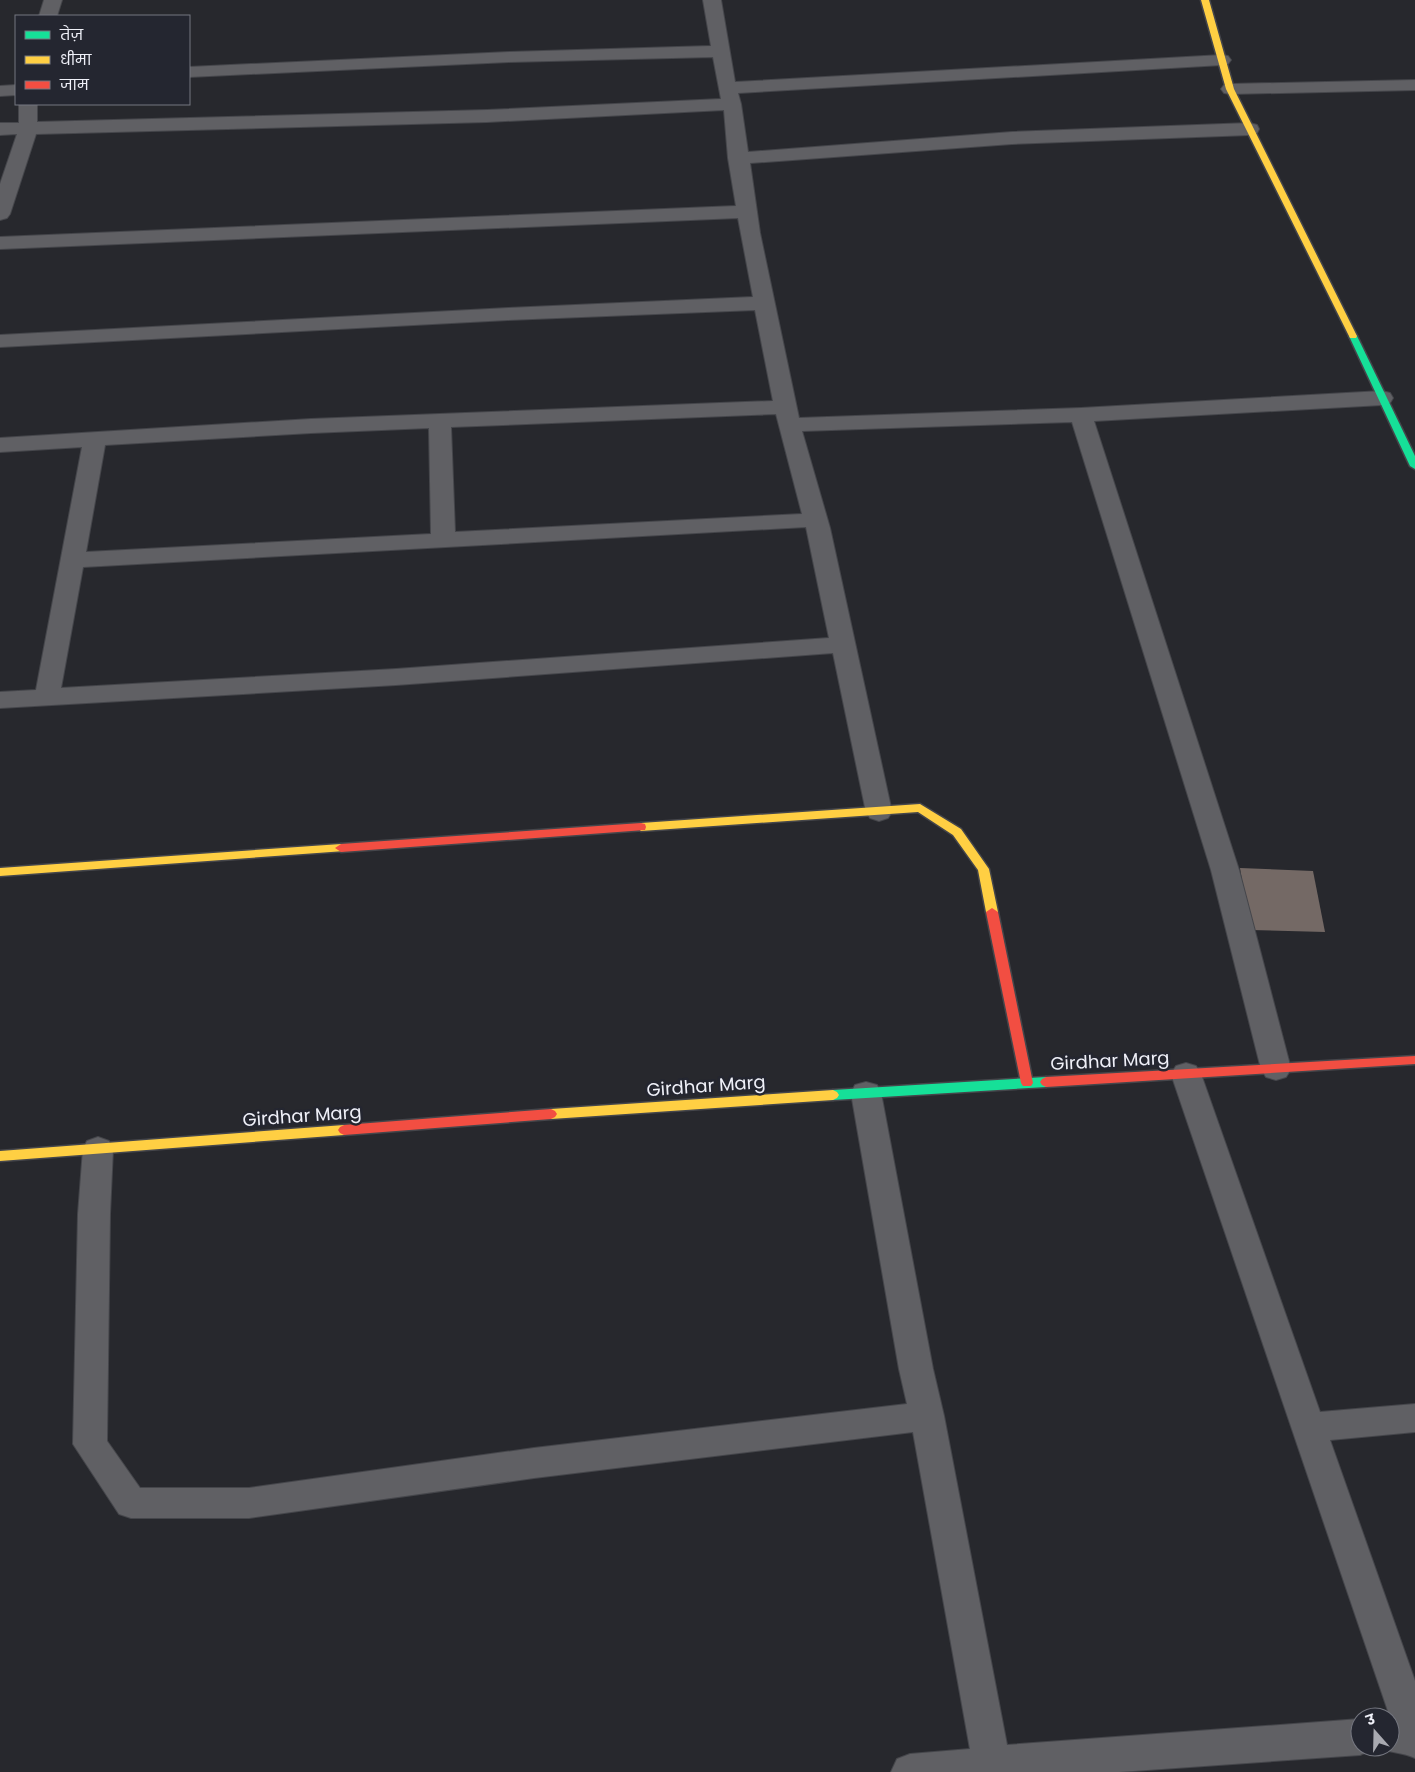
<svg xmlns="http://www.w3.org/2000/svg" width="1415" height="1772" viewBox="0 0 1415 1772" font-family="Poppins,'Noto Sans Devanagari',sans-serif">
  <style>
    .building { fill: #746965 }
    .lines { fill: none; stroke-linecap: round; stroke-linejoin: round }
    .street-casing { stroke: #45464b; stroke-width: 2 }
    .fast-casing { stroke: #45464b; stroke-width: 3 }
    .slow-casing { stroke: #45464b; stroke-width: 3 }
    .jam-casing { stroke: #45464b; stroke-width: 3 }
    .street { fill: #606064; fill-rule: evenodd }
    .fast { fill: #16e098; fill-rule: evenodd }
    .slow { fill: #ffcf43; fill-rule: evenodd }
    .jam { fill: #f24e42; fill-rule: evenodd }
    .labels { text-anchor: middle; stroke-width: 5; stroke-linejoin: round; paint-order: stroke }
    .street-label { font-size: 18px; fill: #eff0f8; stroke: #242630 }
  </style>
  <rect width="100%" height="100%" fill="#27282d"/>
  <path class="building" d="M1240 868 1313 871 1325 932 1250 930Z"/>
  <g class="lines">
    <defs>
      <g id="street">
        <path d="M44 0H62L57 16H39Z"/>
        <path d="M703 0H721L735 82 1222 55 1228 56 1231 60 1228 64 1222 65 738 93 741 104 748 152 1012 132 1250 123 1257 125 1259 129 1257 133 1250 135 1012 144 750 163 760 233 799 418 1081 408 1382 391 1390 393 1393 398 1390 403 1382 405 1094 421 1239 870 1291 1069 1286 1077 1276 1080 1266 1077 1261 1069 1211 870 1072 422 802 431 830 528 892 812 888 818 879 821 870 818 866 812 833 653 396 685 0 708V692L36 690 82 447 0 452V438L311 419 773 401 755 310 508 320 0 347V335L508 308 753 297 738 218 0 249V237L736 206 728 158 724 110 487 122 36 134 10 214 7 218 0 220V184L17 134 0 135V123H19V104H37V122L487 110 721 99 713 57 509 62 189 77V67L509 52 711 46ZM776 414 802 514 455 532 451 427ZM429 428 431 534 86 552 105 445 311 433ZM806 527 829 638 396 669 61 688 83 567Z"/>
        <path d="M1415 80V90L1230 94 1224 93 1221 89 1224 85 1230 84Z"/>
        <path d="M16 85V95L0 96V86Z"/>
        <path d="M1186 1063 1196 1066 1201 1074 1320 1412 1415 1404V1432L1330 1440 1415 1681V1758C1402 1752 1389 1753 1377 1747H1390V1717L1171 1074 1176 1066Z"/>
        <path d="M866 1082 877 1085 881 1093 933 1369 944 1416 1007 1745 1360 1719V1747H1374L1373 1749 1360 1755 1119 1772H891L897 1759 910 1754 970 1749 913 1432 534 1478 249 1518H131L119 1514 73 1444 78 1214 83 1149 87 1141 98 1137 109 1141 113 1149 110 1214 107 1441 140 1488H249L534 1448 907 1404 899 1369 851 1093 855 1085Z"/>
      </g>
      <g id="fast">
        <path d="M1353 333 1357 336 1415 456V469L1410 466 1349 336Z"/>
        <path d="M1046 1077 1050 1079 1052 1082 1050 1085 1046 1087 833 1100 829 1098 827 1095 829 1092 833 1090Z"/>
      </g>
      <g id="slow">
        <path d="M1201 0H1209L1234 89 1357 336 1356 338H1350L1349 336 1226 89Z"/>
        <path d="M920 804 961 829 989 869 998 912 996 915 992 916 986 912 978 870 953 835 918 812 641 831 636 827 641 823Z"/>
        <path d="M341 844 347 848 345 851 0 876V868Z"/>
        <path d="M833 1090 837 1092 839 1095 837 1098 833 1100 551 1119 547 1117 545 1114 547 1111 551 1109Z"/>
        <path d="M344 1125 348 1127 350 1130 348 1133 344 1135 0 1161V1151Z"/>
      </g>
      <g id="jam">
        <path d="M641 823 645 824 646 827 645 830 341 852 335 848 341 844Z"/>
        <path d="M992 908 998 912 1033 1083 1031 1086H1023L1021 1083 986 912Z"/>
        <path d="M1415 1056V1064L1046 1087 1042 1085 1040 1082 1042 1079 1046 1077Z"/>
        <path d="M551 1109 555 1111 557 1114 555 1117 551 1119 344 1135 340 1133 338 1130 340 1127 344 1125Z"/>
      </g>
    </defs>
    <use href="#street" class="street-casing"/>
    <use href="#fast" class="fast-casing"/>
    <use href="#slow" class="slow-casing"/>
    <use href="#jam" class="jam-casing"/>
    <use href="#street" class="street"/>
    <use href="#fast" class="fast"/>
    <use href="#slow" class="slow"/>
    <use href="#jam" class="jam"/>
  </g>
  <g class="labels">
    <g class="street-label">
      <text transform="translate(1110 1061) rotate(-3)" y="6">Girdhar Marg</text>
      <text transform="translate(706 1086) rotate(-4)" y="6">Girdhar Marg</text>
      <text transform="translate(302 1116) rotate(-4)" y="6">Girdhar Marg</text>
    </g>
  </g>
  <rect x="15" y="15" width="175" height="90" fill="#242630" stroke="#757780"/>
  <rect x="25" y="31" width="25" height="8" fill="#16e098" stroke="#757780"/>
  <text x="60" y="40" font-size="15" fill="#eff0f8">तेज़</text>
  <rect x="25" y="56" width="25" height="8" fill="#ffcf43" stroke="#757780"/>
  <text x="60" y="65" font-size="15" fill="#eff0f8">धीमा</text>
  <rect x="25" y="81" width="25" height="8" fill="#f24e42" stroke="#757780"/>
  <text x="60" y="90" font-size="15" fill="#eff0f8">जाम</text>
  <g transform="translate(1375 1732) rotate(340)"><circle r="24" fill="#242630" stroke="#757780"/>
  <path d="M0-4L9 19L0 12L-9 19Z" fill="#a9aab1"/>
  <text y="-8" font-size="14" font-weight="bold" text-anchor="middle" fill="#eff0f8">उ</text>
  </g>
</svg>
